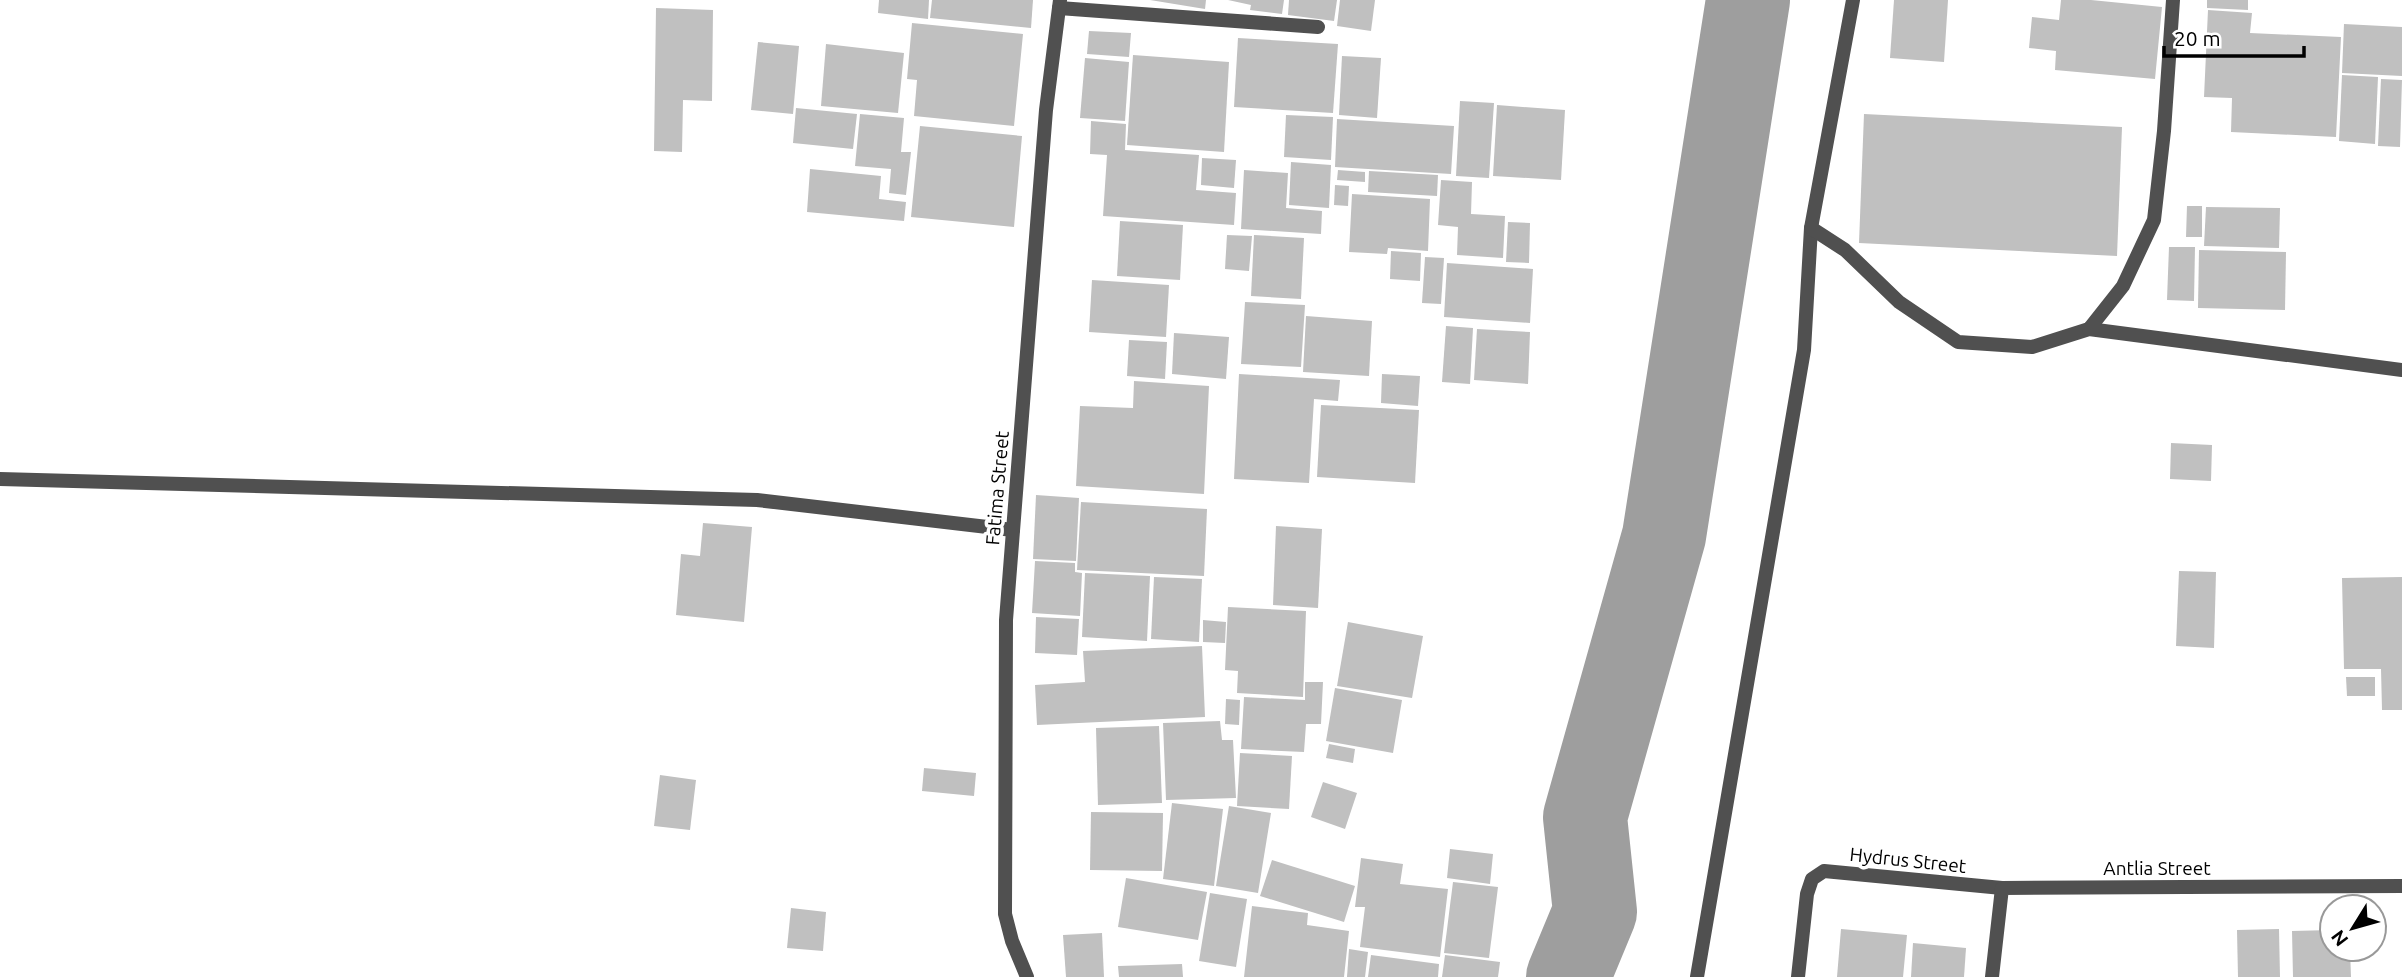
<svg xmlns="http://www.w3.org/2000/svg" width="2402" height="977" viewBox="0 0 2402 977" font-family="Ubuntu,sans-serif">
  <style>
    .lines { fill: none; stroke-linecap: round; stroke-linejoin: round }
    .river { stroke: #9e9e9e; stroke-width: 84 }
    .building { fill: #c0c0c0 }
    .service { stroke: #505050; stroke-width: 14 }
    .minor { stroke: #505050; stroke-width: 14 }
    .tertiary { stroke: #505050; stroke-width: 14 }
    .labels { text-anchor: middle; stroke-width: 7; stroke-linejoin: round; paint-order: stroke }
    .street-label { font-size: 19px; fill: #000; stroke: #fff }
  </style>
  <rect width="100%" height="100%" fill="#fff"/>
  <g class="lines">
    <path class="river" d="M1568 977 1595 912 1585 817 1664 536 1748 0"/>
  </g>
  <g class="building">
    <path d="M879 0H929L928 19 878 13Z"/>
    <path d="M932 0H1033L1031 28 930 18Z"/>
    <path d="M1150 0H1206L1205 9Z"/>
    <path d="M1228 0H1284L1282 14 1250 10 1251 5Z"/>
    <path d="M1289 0H1337L1334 21 1288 15Z"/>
    <path d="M1340 0H1375L1371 31 1337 26Z"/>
    <path d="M1894 0H1948L1944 62 1890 58Z"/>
    <path d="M2061 0H2091L2162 7 2155 79 2055 70 2056 51 2029 48 2032 17 2059 20Z"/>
    <path d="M2207 0H2248V10L2207 8Z"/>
    <path d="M656 8 713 10 712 101 683 100 682 152 654 151Z"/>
    <path d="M2208 10 2252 13 2250 33 2341 37 2336 137 2231 132 2232 98 2204 97Z"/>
    <path d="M912 23 1023 34 1014 126 914 116 917 80 907 79Z"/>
    <path d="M2344 24 2402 27V76L2342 73Z"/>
    <path d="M1089 31 1131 33 1129 57 1087 54Z"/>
    <path d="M1238 38 1338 44 1333 113 1234 107Z"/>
    <path d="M758 42 799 46 793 114 751 110Z"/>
    <path d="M826 44 904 53 898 113 821 106Z"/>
    <path d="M1133 55 1229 62 1224 152 1127 145Z"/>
    <path d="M1342 56 1381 58 1377 118 1339 115Z"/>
    <path d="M1085 58 1129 62 1125 121 1080 118Z"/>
    <path d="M2342 75 2378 77 2375 144 2339 141Z"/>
    <path d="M2381 79 2402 80 2400 147 2378 146Z"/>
    <path d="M1460 101 1494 103 1489 178 1456 176Z"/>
    <path d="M1497 105 1565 110 1561 180 1493 176Z"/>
    <path d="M796 108 857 114 853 149 793 143Z"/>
    <path d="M860 114 904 118 901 152H911L906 195 889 193 891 169 855 166Z"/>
    <path d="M1864 114 2122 127 2117 256 1859 243Z"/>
    <path d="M1286 115 1333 117 1331 160 1284 157Z"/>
    <path d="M1337 119 1454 126 1451 174 1335 167Z"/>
    <path d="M1091 121 1126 124 1125 150 1199 155 1196 190 1236 193 1234 225 1103 216 1107 155 1090 154Z"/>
    <path d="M920 126 1022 136 1014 227 911 217Z"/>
    <path d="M1202 158 1236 160 1234 188 1201 185Z"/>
    <path d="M1291 162 1331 165 1329 208 1289 205Z"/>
    <path d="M810 169 881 176 879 199 906 202 904 221 807 212Z"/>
    <path d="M1244 170 1288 173 1286 208 1322 211 1321 234 1241 229Z"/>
    <path d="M1338 170 1365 172V182L1337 180Z"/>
    <path d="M1369 171 1438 175 1437 196 1368 192Z"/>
    <path d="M1441 180 1472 182 1471 214 1505 216 1503 258 1457 255 1458 227 1438 225Z"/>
    <path d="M1335 185 1349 186 1348 206 1334 205Z"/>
    <path d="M1352 194 1430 199 1428 251 1388 248 1387 254 1349 252Z"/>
    <path d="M2187 206H2202V237H2186Z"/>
    <path d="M2206 207 2280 208 2279 248 2204 246Z"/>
    <path d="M1120 221 1183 225 1180 280 1117 276Z"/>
    <path d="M1508 222 1530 223 1529 263 1506 262Z"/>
    <path d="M1227 235 1252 236 1249 271 1225 269Z"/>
    <path d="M1254 235 1304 238 1301 299 1251 296Z"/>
    <path d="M2169 247H2195L2194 301 2167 300Z"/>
    <path d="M2199 250 2286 252 2285 310 2198 308Z"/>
    <path d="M1391 251 1421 253 1420 281 1390 279Z"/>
    <path d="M1425 257 1444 258 1441 304 1422 303Z"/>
    <path d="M1447 263 1533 269 1530 323 1444 317Z"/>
    <path d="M1092 280 1169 285 1166 337 1089 332Z"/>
    <path d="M1245 302 1305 305 1301 367 1241 364Z"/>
    <path d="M1306 316 1372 321 1369 376 1303 372Z"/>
    <path d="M1446 326 1473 328 1470 384 1442 382Z"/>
    <path d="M1477 329 1530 332 1528 384 1474 380Z"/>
    <path d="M1174 333 1229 337 1226 379 1172 374Z"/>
    <path d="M1129 340 1167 342 1165 379 1127 376Z"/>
    <path d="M1239 374 1340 380 1338 401 1314 399 1309 483 1234 479Z"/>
    <path d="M1382 374 1420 376 1418 406 1381 403Z"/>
    <path d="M1134 381 1209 386 1204 494 1076 486 1080 406 1133 408Z"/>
    <path d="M1321 405 1419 410 1415 483 1317 477Z"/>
    <path d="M2171 443 2212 445 2211 481 2170 479Z"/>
    <path d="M1036 495 1079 498 1076 561 1033 559Z"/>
    <path d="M1081 502 1207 509 1204 576 1077 570Z"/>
    <path d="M703 523 752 527 744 622 676 615 681 554 700 556Z"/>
    <path d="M1276 526 1322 529 1318 608 1273 605Z"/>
    <path d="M1035 561 1075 563V572L1082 573 1080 616 1032 613Z"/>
    <path d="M2179 571 2216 572 2214 648 2176 646Z"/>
    <path d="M1085 573 1150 576 1147 641 1082 637Z"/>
    <path d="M1154 577 1202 579 1199 642 1151 639Z"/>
    <path d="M2402 577V710H2382L2381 669H2344L2342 578Z"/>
    <path d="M1228 607 1306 611 1303 697 1237 693 1238 671 1225 670Z"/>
    <path d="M1036 617 1079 619 1077 655 1035 653Z"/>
    <path d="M1203 620 1226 622 1225 643 1203 642Z"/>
    <path d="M1348 622 1423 636 1412 698 1337 686Z"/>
    <path d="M1202 646 1205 717 1037 725 1035 685 1085 682 1083 651Z"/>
    <path d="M2346 677H2375V696H2347Z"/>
    <path d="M1305 682H1323L1321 724H1306L1304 752 1241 749 1244 697 1305 700Z"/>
    <path d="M1335 688 1402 700 1393 753 1326 741Z"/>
    <path d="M1226 699 1240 700 1239 725 1225 724Z"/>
    <path d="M1220 721 1222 740H1233L1236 798 1166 800 1163 723Z"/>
    <path d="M1159 726 1162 803 1098 805 1096 728Z"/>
    <path d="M1329 744 1355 749 1353 763 1326 758Z"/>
    <path d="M1240 753 1292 756 1289 809 1237 806Z"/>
    <path d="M924 768 976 773 974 796 922 791Z"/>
    <path d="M660 775 696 780 690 830 654 826Z"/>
    <path d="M1323 782 1357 793 1345 829 1311 817Z"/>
    <path d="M1172 803 1223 809 1214 886 1163 879Z"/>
    <path d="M1229 806 1271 813 1258 893 1216 886Z"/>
    <path d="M1091 812 1163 813 1162 871 1090 870Z"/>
    <path d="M1450 849 1493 854 1490 884 1447 878Z"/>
    <path d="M1361 858 1403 864 1400 884 1448 889 1440 957 1360 947 1365 907H1355Z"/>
    <path d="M1272 860 1355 886 1344 922 1260 896Z"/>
    <path d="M1126 878 1207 892 1198 940 1118 927Z"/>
    <path d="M1453 882 1498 887 1489 958 1444 953Z"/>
    <path d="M1210 893 1247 899 1236 967 1199 961Z"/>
    <path d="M1252 906 1308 913 1307 925 1349 931 1344 977H1244Z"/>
    <path d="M791 908 826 912 823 951 787 948Z"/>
    <path d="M1841 929 1907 935 1903 977H1837Z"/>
    <path d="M2279 929 2280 977H2238L2237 930Z"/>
    <path d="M2332 930V949H2350L2351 977H2293L2292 931Z"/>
    <path d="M1102 933 1104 977H1066L1063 935Z"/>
    <path d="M1913 943 1966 948 1964 977H1911Z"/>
    <path d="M1349 949 1368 952 1365 977H1347Z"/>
    <path d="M1371 955 1439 964 1438 977H1368Z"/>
    <path d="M1445 955 1500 962 1498 977H1442Z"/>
    <path d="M1182 964 1183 977H1119L1118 966Z"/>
  </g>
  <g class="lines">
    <g class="service">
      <path d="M0 479 757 500 1013 530"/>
      <path d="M1697 977 1804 350 1811 228 1853 0"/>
    </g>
    <g class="minor">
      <path d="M1059 8 1318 27"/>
      <path d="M1811 228 1845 250 1899 302 1958 342 2032 347 2089 329 2402 370"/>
      <path d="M2089 329 2123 286 2154 220 2164 131 2173 0"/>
      <path d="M1798 977 1807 894 1812 879 1824 871 2002 888"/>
      <path d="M1992 977 2002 888 2402 886"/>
    </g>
    <path class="tertiary" d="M1027 977 1012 941 1005 914 1006 620 1046 110 1060 0"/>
  </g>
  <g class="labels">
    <g class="street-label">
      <text transform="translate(997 488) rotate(-85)" y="7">Fatima Street</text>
      <text transform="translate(1908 860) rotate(6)" y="7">Hydrus Street</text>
      <text x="2157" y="875">Antlia Street</text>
    </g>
  </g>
  <g transform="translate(2353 928) rotate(233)"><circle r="33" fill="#ffffff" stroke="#999999" stroke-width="2"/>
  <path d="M0-5L12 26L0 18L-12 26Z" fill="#000000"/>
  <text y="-10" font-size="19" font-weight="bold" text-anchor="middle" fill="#000000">N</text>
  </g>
  <path d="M2164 46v10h140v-10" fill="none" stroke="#000000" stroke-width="3.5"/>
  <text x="2174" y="46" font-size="21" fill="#000000" stroke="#ffffff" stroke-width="5" paint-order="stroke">20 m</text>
</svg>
